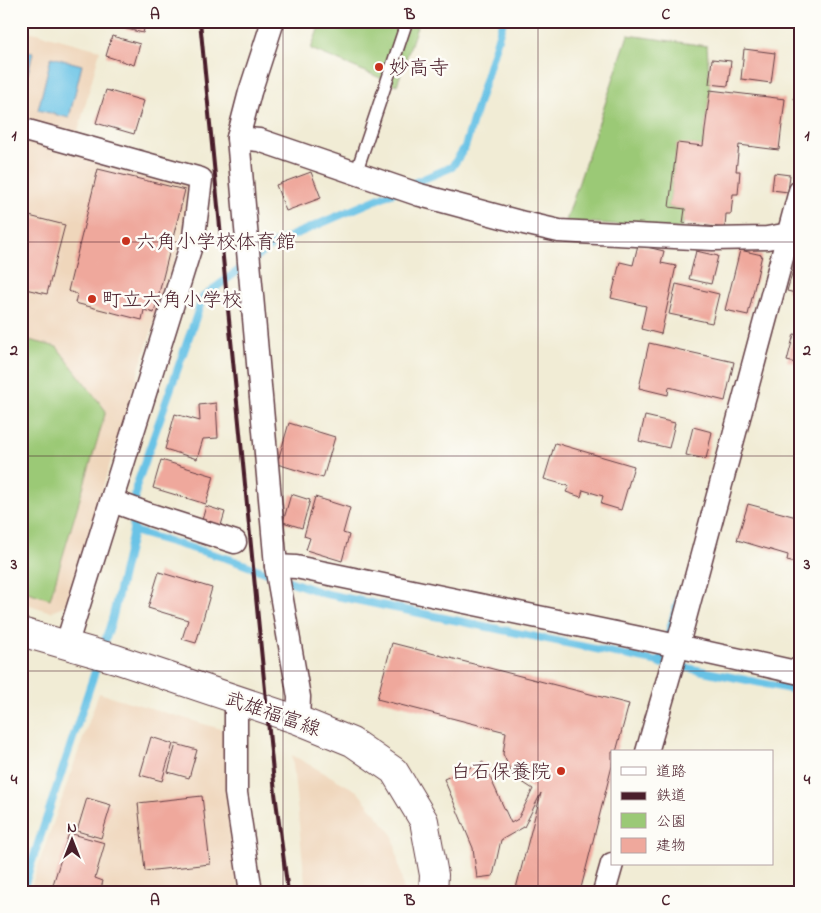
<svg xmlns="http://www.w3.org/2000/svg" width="821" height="913" viewBox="0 0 821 913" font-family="'Indie Flower','Klee One',sans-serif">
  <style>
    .built { fill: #efd6bb }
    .green { fill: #9bc976; stroke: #727450 }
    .water { fill: #69c3e6; stroke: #5a7188 }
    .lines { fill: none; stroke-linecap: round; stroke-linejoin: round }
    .stream { stroke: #69c3e6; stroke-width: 8 }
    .building { fill: #efa89c }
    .lane-casing { stroke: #633e44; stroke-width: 14 }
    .street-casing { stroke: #633e44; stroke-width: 25 }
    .primary-casing { stroke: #633e44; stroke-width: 30 }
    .lane { stroke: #fff; stroke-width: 11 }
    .street { stroke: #fff; stroke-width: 22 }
    .primary { stroke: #fff; stroke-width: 28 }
    .rail { stroke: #4a1f2b; stroke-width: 4 }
    .grid { fill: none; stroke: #4a1f2b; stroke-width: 1; stroke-opacity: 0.55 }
    .poi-dot { fill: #c8321e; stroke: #fdfcf7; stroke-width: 2 }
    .labels { text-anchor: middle; stroke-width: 5; stroke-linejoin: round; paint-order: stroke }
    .poi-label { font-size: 20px; fill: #4a1f2b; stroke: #fdfcf7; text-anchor: start }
    .street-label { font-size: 20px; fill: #4a1f2b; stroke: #fdfcf7 }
    .neatline { fill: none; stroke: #4a1f2b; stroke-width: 2 }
    .grid-label { font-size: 16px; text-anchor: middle; font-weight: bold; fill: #4a1f2b }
  </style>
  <rect width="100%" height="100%" fill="#fdfcf7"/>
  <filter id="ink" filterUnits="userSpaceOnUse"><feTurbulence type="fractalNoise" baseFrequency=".02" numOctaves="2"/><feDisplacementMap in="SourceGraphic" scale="10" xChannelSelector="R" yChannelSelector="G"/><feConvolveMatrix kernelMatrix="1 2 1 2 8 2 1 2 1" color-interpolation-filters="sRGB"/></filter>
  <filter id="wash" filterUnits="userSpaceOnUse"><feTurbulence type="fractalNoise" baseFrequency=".0096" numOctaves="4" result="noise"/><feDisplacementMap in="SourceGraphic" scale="20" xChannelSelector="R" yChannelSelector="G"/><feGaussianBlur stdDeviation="1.12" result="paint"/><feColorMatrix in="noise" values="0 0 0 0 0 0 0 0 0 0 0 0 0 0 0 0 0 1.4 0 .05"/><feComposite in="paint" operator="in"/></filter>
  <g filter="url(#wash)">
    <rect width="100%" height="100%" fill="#f1ecd5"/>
    <g class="built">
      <path d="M21 29 100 50 73 151 190 184 184 232 140 366 67 604 51 612 21 602Z"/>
      <path d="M99 693 231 732 227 789 239 892H29Z"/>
      <path d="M292 755 357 791 393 835 404 892H306Z"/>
    </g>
    <g class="green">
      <path d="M321 21H419L397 85 311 49Z"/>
      <path d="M628 35 707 46 710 90 703 146 677 144 669 207 685 209 682 229 566 221Z"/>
      <path d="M21 338 57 347 106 411 50 599 21 590Z"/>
    </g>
    <g class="water">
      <path d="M21 50 33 53 21 100Z"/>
      <path d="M51 57 82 65 69 118 38 110Z"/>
    </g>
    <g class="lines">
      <g class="stream">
        <path d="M409 185 452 167 465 147 503 21"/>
        <path d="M133 531 229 559 322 593 800 691"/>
        <path d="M660 664 681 591"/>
        <path d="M22 892 112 620 133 531 136 487 203 297 275 243 394 192"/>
      </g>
    </g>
    <g id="blocks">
      <g class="building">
        <path d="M116 21H146L143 33 115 26Z"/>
        <path d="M112 36 140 44 134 65 106 56Z"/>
        <path d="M744 49 775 53 771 83 741 79Z"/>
        <path d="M712 59 731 61 728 86 709 84Z"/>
        <path d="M797 78 800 79V99H794Z"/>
        <path d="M106 90 144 101 134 134 96 123Z"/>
        <path d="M710 90 785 99 779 150 739 145 736 171H740L738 194H733L731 214H726L725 228 683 223 685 209 669 207 677 143 703 146Z"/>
        <path d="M98 169 185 190 154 313 144 310 142 320 75 303 77 294 68 291Z"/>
        <path d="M311 172 321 198 286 211 276 185Z"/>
        <path d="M774 173 790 175 788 192 772 190Z"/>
        <path d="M21 214 65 225 47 294 21 288Z"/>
        <path d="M638 245 664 251 661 263 676 266 661 334 641 329 646 306 611 298 620 262 633 265Z"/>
        <path d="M740 250 762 255 748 315 725 310Z"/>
        <path d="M696 251 718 256 711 284 689 279Z"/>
        <path d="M798 253H800V294L787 291Z"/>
        <path d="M676 284 719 294 712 323 669 314Z"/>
        <path d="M794 334 800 335V364L787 361Z"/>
        <path d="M649 343 734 362 725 401 669 387 668 395 639 388Z"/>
        <path d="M216 403 218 438 203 439 197 459 165 449 175 414 200 421 199 405Z"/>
        <path d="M645 416 675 423 669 448 639 441Z"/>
        <path d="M289 423 335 437 323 478 277 464Z"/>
        <path d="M693 427 712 432 706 459 686 455Z"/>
        <path d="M555 443 634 466 621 510 601 504 603 496 583 490 581 497 566 492 569 486 544 479Z"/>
        <path d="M161 460 214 476 206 504 153 488Z"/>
        <path d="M291 494 310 500 302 528 283 522Z"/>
        <path d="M315 497 350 508 343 533 349 535 342 561 306 550 310 538 304 536Z"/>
        <path d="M748 504 800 518V564L787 561 788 555 737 540Z"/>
        <path d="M206 506 225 512 219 532 200 527Z"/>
        <path d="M159 572 212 588 196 643 182 639 188 620 148 608Z"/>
        <path d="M392 643 629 704 616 752H612V766L580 892H515L541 793 524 827 501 840 493 876 477 878 473 848 444 779 483 762 511 823 518 819 533 789 513 776 503 754 506 732 377 699Z"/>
        <path d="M151 737 173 744 162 781 140 775Z"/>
        <path d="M176 744 197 750 189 778 168 772Z"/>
        <path d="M202 796 210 864 145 871 138 803Z"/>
        <path d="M87 798 111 805 101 838 77 831Z"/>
        <path d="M69 833 105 843 95 878 103 881 100 892 51 891Z"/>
      </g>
    </g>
  </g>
  <g filter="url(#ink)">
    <use href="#blocks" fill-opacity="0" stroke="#633e44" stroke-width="1"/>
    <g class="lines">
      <defs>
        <path id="lane" d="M356 173 407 21"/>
        <g id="street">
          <path d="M273 21 250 92 238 138 276 566 299 697 298 720"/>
          <path d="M21 129 201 179 194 236 66 646"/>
          <path d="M238 138 259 140 420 195 524 223 559 231 713 239 767 238 800 232"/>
          <path d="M112 501 151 515 235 542"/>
          <path d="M276 566 296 567 654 641 800 673"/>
          <path d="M236 700V793L251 892"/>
          <path d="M647 752 675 655 800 191"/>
          <path d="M604 892 612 864"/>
        </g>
        <path id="primary" d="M21 632 116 659 298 720 352 742 394 771 424 821 434 875 433 892"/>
      </defs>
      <use href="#lane" class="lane-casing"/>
      <use href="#street" class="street-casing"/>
      <use href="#primary" class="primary-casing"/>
      <use href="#lane" class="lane"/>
      <use href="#street" class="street"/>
      <use href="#primary" class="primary"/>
      <path class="rail" d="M200 21 275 793 288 892"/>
    </g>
  </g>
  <path class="grid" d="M283 21V892M538 21V892M21 242H800M21 456H800M21 671H800"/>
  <g class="poi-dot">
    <circle cx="379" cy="67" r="5"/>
    <circle cx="126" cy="241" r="5"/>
    <circle cx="92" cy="299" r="5"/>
    <circle cx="561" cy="771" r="5"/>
  </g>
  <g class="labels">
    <g class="poi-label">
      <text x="389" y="74">妙高寺</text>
      <text x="136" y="248">六角小学校体育館</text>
      <text x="102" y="306">町立六角小学校</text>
      <text x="551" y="778" text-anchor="end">白石保養院</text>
    </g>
    <g class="street-label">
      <text transform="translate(273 713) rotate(19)" y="7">武雄福富線</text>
    </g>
  </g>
  <rect width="821" height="913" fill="none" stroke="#fdfcf7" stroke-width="55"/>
  <rect x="611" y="750" width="162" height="115" fill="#fdfcf7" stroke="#b5a4a5"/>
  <rect x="621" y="767" width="25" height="8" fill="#ffffff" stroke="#b5a4a5"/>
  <text x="656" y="776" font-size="15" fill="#4a1f2b">道路</text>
  <rect x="621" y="792" width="25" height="8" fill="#4a1f2b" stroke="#b5a4a5"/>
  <text x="656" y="800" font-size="15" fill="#4a1f2b">鉄道</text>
  <rect x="621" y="813" width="25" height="15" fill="#9bc976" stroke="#b5a4a5"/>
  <text x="656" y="826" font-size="15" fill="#4a1f2b">公園</text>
  <rect x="621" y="838" width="25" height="15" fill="#efa89c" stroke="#b5a4a5"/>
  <text x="656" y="850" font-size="15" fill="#4a1f2b">建物</text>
  <g transform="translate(72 840)" stroke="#fdfcf7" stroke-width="4" paint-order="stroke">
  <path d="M0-4L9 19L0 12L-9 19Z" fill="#4a1f2b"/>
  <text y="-8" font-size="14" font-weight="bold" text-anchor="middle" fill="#4a1f2b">N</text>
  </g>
  <rect x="28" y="28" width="766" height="858" class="neatline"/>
  <g class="grid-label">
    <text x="155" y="19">A</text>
    <text x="410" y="19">B</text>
    <text x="666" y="19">C</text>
    <text x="14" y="140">1</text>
    <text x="807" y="140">1</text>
    <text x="14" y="355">2</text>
    <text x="807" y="355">2</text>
    <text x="14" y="569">3</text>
    <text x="807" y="569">3</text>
    <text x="14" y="784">4</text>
    <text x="807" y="784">4</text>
    <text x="155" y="905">A</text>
    <text x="410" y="905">B</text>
    <text x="666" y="905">C</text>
  </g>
</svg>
